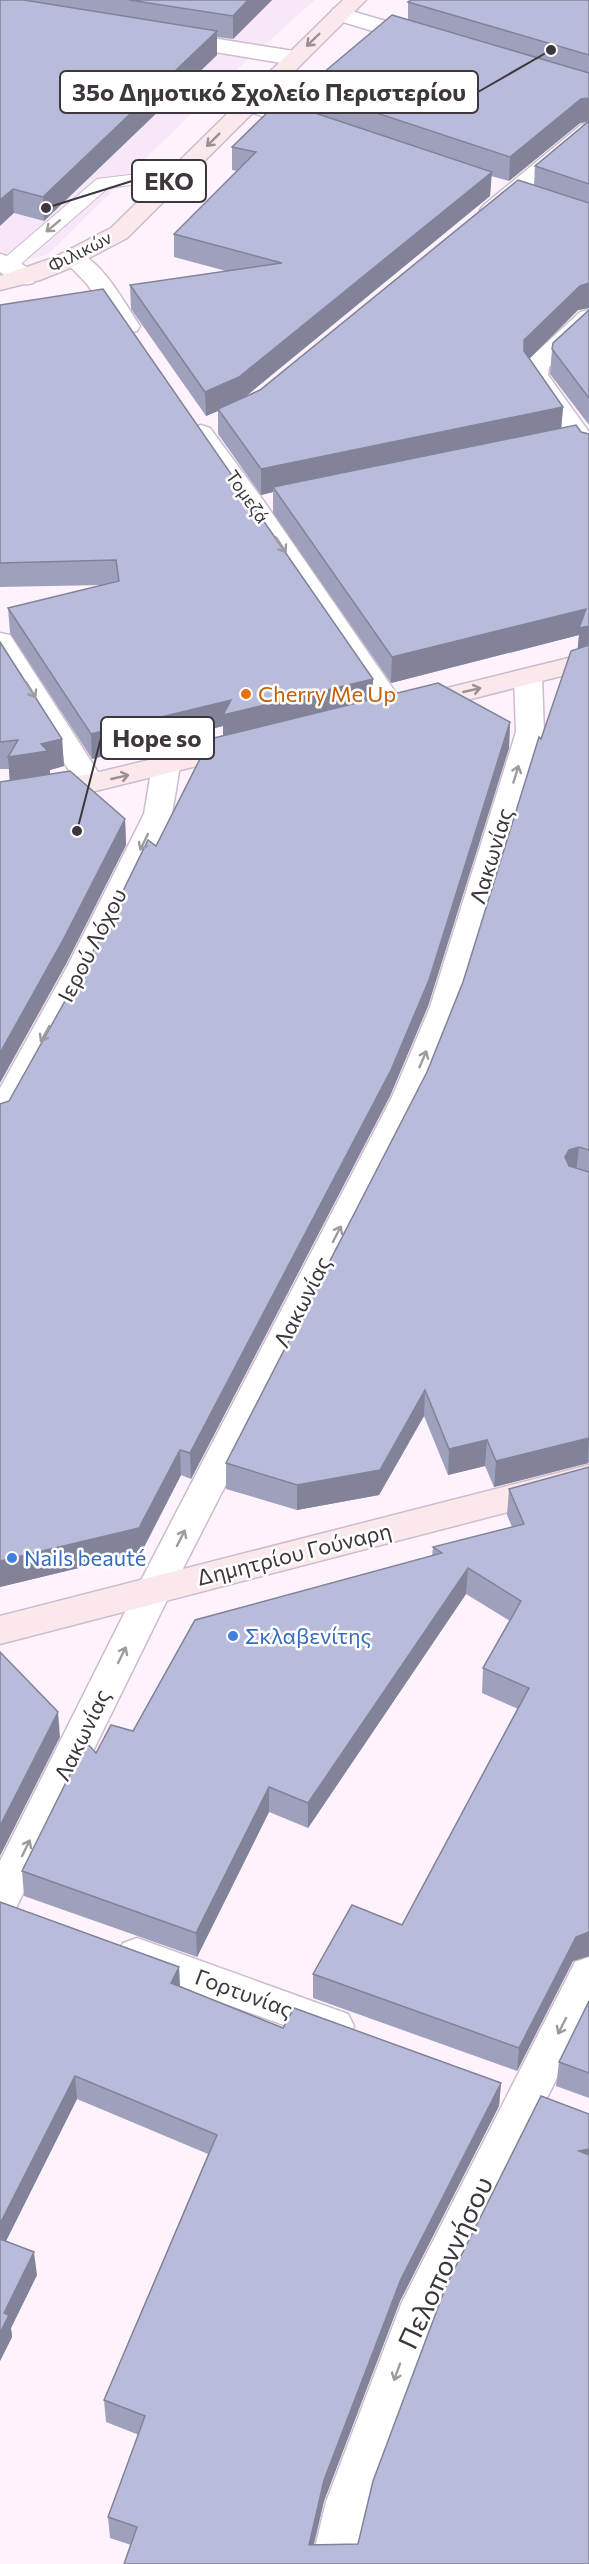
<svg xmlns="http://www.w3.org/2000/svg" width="589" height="2564" viewBox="0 0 589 2564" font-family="Commissioner,sans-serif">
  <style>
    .industrial { fill: #f7e7f9 }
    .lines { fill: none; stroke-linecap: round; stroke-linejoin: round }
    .lane-casing { stroke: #cdbccd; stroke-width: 2 }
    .street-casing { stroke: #cdbccd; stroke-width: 3 }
    .secondary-casing { stroke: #cdbccd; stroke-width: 3 }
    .lane { fill: #fff; fill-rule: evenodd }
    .street { fill: #fff; fill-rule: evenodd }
    .secondary { fill: #fae8eb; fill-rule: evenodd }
    .wall { fill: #9fa1bc; fill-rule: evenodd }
    .shaded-wall { fill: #828399 }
    .building { fill: #b9bbdb; stroke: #828399; stroke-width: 1.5 }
    .oneway { stroke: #9c8f94 }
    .oneway2 { stroke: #9e9a9e }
    .food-dot { fill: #e8710a; stroke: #fff; stroke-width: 2 }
    .shop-dot { fill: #3f7fe0; stroke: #fff; stroke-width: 2 }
    .labels { text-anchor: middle; stroke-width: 5; stroke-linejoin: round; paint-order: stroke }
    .far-street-label { font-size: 18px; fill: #3d363d; stroke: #fff }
    .food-label { font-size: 22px; fill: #c56008; stroke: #fff; text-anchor: start }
    .street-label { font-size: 22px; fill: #3d363d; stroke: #fff }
    .shop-label { font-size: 22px; fill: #366cbe; stroke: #fff; text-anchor: start }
    .near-street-label { font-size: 27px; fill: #3d363d; stroke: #fff }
    .leader { fill: none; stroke: #3d363d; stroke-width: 2 }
    .callout-dot { fill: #3d363d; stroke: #fff; stroke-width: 2 }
    .callout { fill: #fff; stroke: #3d363d; stroke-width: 2 }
    .callout-label { font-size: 24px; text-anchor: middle; font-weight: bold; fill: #3d363d }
  </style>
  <rect width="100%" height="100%" fill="#fef3fd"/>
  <path class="industrial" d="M0 0H315L235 71 47 255 0 265Z"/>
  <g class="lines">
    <defs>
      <path id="lane" d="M179 169 185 170 188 174 185 178 108 188 15 269 8 271 0 267 1 261 97 179Z"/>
      <g id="street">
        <path d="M341 8 430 34 433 39 430 44 422 46 333 19 330 14 333 9Z"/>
        <path d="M174 32 294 51 302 53 305 58 302 63 294 65 166 44 163 39 166 34Z"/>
        <path d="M248 97 320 120 323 125 320 130 312 132 240 109 237 104 240 99Z"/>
        <path d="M589 123V141L500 215 492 217 484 215 480 210 484 205 581 125Z"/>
        <path d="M75 252C101 258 125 304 140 326L137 331 128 333 119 331 87 284 63 259 67 254Z"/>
        <path d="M0 254C13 257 29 267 37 278L33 283C19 287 11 280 0 272Z"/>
        <path d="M589 310V330L549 367 548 375 589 432V458L580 455 524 375 525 365 528 360 580 312Z"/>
        <path d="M201 425 210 428 263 500 407 709 403 715 393 718 383 715 244 510 188 433 192 428Z"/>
        <path d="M0 633 10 635 14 641 105 783 101 789 91 792 81 789 77 783 0 662Z"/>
        <path d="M528 669 538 671 542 677 544 732 460 1007 424 1097 172 1590 14 1912 0 1916V1861L136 1590 392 1097 430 1007 516 732 514 677 518 671Z"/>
        <path d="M166 757 176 760 180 766 172 814 97 967 16 1117 11 1125 0 1128V1088L67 967 144 814 152 766 156 760Z"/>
        <path d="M137 1938 348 2014 354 2026 348 2038 334 2043 123 1967 117 1955 123 1943Z"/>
        <path d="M589 1957V2014L442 2308 370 2502 355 2564H311L326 2502 402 2302 575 1962Z"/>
      </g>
      <g id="secondary">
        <path d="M343 0H366L127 238 70 268 40 280 0 290V276L53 258 111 228Z"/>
        <path d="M589 653V669L416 713 406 710 402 704 406 698Z"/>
        <path d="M244 737 254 740 258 746 254 752 91 792 0 806V788L91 774Z"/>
        <path d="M589 1465V1491L0 1644V1616Z"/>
      </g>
    </defs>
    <use href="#lane" class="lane-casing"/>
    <use href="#street" class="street-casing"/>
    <use href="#secondary" class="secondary-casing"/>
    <use href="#lane" class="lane"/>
    <use href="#street" class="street"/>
    <use href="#secondary" class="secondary"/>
  </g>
  <g class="wall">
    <path d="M0 0H272L233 39 217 37V55L44 221 14 213Z"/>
    <path d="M589 0V308L578 310 529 359 563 407 561 428 589 434V1463L494 1487 485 1466 448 1475 424 1416 379 1495 297 1510 226 1489V1463L427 1072 463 982 541 739 578 648 579 635 391 683 273 513V492L261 495 218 434V411L206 416 131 309 130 285 226 271 174 257V234L237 171 232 170V147L277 108 303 110 304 89 408 20V2ZM589 122 535 166 534 185 260 390 246 396 490 196 491 176 509 181 580 123Z"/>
    <path d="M0 305 373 679 372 699 510 722 509 748 428 1006 390 1096 191 1479 181 1475 141 1553 0 1587V1104L9 1101 156 846 223 736V726L92 759 10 633 8 608 103 585 0 587Z"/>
    <path d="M589 310V425L550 374 552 349Z"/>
    <path d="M0 642 62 739 64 766 50 770V775L125 819 126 845 65 966 10 781 9 769H0Z"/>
    <path d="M589 1467V1956L573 1961 517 2071 313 1998V1974L402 1925 518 1709 482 1693 483 1668 510 1621 466 1594 308 1828 269 1812 197 1957 24 1896 22 1871 96 1753 432 1556 433 1547 512 1527 507 1515 509 1489Z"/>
    <path d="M0 1902 179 1967 180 1987 283 2028 501 2083 499 2106 400 2301 324 2501 314 2544H358L589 2564 131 2545 110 2538 108 2517 139 2435 106 2422 104 2400 208 2154 77 2099 6 2241 37 2275 11 2328 12 2337 0 2361Z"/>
    <path d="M589 2001V2098L556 2086 559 2062Z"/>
  </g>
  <g class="shaded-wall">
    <path d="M248 0H272L233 39V16Z"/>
    <path d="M217 31V55L44 221 43 197Z"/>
    <path d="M589 98V121L580 123 509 181 510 157 581 99Z"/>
    <path d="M492 172 490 196 240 401 218 409V411L206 416 205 392Z"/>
    <path d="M13 189 14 213 0 226V200Z"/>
    <path d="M589 283V308L578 310 523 365 524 340 580 286Z"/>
    <path d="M563 407 561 432 273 487V492L261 495V469Z"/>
    <path d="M586 609 589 626V651L577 654 579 635 391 683 392 657Z"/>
    <path d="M373 679 372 703 223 740V726L92 759 91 734 231 700Z"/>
    <path d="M510 722 509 748 428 1006 390 1096 191 1479 190 1453Z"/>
    <path d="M62 739 64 766 50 770V778L10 784 8 757 41 744Z"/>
    <path d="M125 819 126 845 65 966 0 1083V1053Z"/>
    <path d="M579 1147 576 1173 563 1183 565 1157 569 1150Z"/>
    <path d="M425 1390 424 1416 379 1495 297 1510V1485Z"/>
    <path d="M589 1438 588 1463 494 1487 496 1461Z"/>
    <path d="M487 1440 485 1466 448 1475 449 1449Z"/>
    <path d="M180 1450 181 1475 141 1553 0 1587V1561Z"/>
    <path d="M468 1568 466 1594 308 1828V1803Z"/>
    <path d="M58 1712 60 1737 0 1856V1826Z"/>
    <path d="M269 1787V1812L197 1957 196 1933Z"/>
    <path d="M589 1932V1956L573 1961 517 2071 519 2048 576 1937Z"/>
    <path d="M179 1967 180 1991 171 1983Z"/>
    <path d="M75 2076 77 2099 0 2253V2224Z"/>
    <path d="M501 2083 499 2106 400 2301 324 2501 309 2564V2545L324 2480 401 2279Z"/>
    <path d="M589 2149V2171L579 2151Z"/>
    <path d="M34 2252 37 2275 11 2328 12 2337 0 2361V2333L4 2313Z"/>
  </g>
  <g class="building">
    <path d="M0 0H24L217 31 43 197 13 189 0 200Z"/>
    <path d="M129 0H248L233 16Z"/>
    <path d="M411 0H589V55L408 2Z"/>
    <path d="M392 15 589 73V98L581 99 510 157 304 89Z"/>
    <path d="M285 103 492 172 239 377 205 392 130 285 282 263 174 234 256 152 232 147 273 107 277 108Z"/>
    <path d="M589 121V184L535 166Z"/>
    <path d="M518 180 589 203V283L580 286 524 340V351L563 407 261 469 218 409 260 390Z"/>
    <path d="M103 289 373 679 223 715 231 700 91 734 8 608 119 581 116 560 0 563V305Z"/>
    <path d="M589 310V398L552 349 553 343Z"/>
    <path d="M576 425 581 432 589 434V626L579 628 586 609 392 657 273 487Z"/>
    <path d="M0 642 62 739 41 744 48 751 8 757 18 740 0 742Z"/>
    <path d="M589 645V1150L579 1147 569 1150 565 1157 569 1166 589 1172V1438L496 1461 487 1440 449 1449 425 1390 380 1470 297 1485 226 1463 427 1072 463 982 539 737 541 739 571 651Z"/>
    <path d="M438 683 510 722 429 980 391 1070 190 1453 180 1450 139 1528 0 1561V1104L9 1101 98 942 148 840 156 846 210 739Z"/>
    <path d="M70 771 125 819 63 940 0 1053V782Z"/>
    <path d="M589 1467V1932L576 1937 519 2048 313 1974 352 1905 402 1925 529 1688 483 1668 521 1601 468 1568 308 1803 269 1787 196 1933 22 1871 86 1742 96 1753 111 1725 133 1731 195 1620 442 1553 433 1547 524 1524 509 1489Z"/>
    <path d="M0 1652 58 1712 0 1826Z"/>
    <path d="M0 1902 179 1967 171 1983 283 2028 294 2008 501 2083 401 2279 324 2480 309 2545 358 2544 373 2481 446 2286 541 2096 589 2114V2149L579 2151 589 2155V2564H124L137 2527 108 2517 145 2416 104 2400 217 2135 75 2076 0 2224Z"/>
    <path d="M589 2001V2073L559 2062Z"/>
    <path d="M0 2239 34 2252 4 2313 9 2315 0 2333Z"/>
  </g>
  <defs><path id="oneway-shaft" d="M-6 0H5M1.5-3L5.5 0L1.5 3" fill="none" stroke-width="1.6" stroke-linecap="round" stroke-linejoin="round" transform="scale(1.5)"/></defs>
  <g class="oneway">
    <use href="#oneway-shaft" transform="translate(313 40) rotate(136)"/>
    <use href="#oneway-shaft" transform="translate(213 140) rotate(135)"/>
    <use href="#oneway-shaft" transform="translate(472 690) rotate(-13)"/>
    <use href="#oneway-shaft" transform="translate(120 777) rotate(-13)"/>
  </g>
  <g class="oneway2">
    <use href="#oneway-shaft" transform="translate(53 226) rotate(140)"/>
    <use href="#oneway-shaft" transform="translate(281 545) rotate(56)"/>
    <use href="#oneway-shaft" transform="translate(31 690) rotate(58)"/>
    <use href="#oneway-shaft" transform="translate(516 774) rotate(-73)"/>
    <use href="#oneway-shaft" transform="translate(144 842) rotate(116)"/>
    <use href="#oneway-shaft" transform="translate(45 1034) rotate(119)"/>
    <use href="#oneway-shaft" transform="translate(423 1059) rotate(-67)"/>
    <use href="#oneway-shaft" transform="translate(337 1234) rotate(-63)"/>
    <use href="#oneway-shaft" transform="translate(181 1538) rotate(-63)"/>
    <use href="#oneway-shaft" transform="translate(122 1655) rotate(-64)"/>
    <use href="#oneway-shaft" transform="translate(26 1848) rotate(-64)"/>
    <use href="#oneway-shaft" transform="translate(562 2026) rotate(117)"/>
    <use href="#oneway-shaft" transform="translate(397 2372) rotate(110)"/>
  </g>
  <circle class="food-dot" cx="246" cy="694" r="6"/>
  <g class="shop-dot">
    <circle cx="12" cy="1558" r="6"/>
    <circle cx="233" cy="1636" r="6"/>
  </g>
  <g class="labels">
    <g class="far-street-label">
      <text transform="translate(80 252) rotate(-27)" y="6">Φιλικών</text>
      <text transform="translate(247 497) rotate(55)" y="6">Τομεζά</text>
    </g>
    <g class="food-label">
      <text x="258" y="702">Cherry Me Up</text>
    </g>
    <g class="street-label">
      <text transform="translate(491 856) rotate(-73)" y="8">Λακωνίας</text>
      <text transform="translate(92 945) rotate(-63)" y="8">Ιερού Λόχου</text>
      <text transform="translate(302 1302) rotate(-63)" y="8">Λακωνίας</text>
      <text transform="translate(294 1554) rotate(-14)" y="8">Δημητρίου Γούναρη</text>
      <text transform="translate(82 1735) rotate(-64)" y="8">Λακωνίας</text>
      <text transform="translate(244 1993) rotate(20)" y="8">Γορτυνίας</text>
    </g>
    <g class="shop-label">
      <text x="24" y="1566">Nails beauté</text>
      <text x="245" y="1644">Σκλαβενίτης</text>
    </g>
    <g class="near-street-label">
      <text transform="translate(446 2263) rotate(-65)" y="9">Πελοποννήσου</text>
    </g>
  </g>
  <path class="leader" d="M551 50L478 92M46 208L132 181M77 831L101 738"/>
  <g class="callout-dot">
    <circle cx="551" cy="50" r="6"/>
    <circle cx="46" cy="208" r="6"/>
    <circle cx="77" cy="831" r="6"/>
  </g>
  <g class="callout">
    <rect x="60" y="71" width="418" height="42" rx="6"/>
    <rect x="132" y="160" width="74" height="42" rx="6"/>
    <rect x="101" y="717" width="113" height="42" rx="6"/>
  </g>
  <g class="callout-label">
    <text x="269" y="101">35ο Δημοτικό Σχολείο Περιστερίου</text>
    <text x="169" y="190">EKO</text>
    <text x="157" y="747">Hope so</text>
  </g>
</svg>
